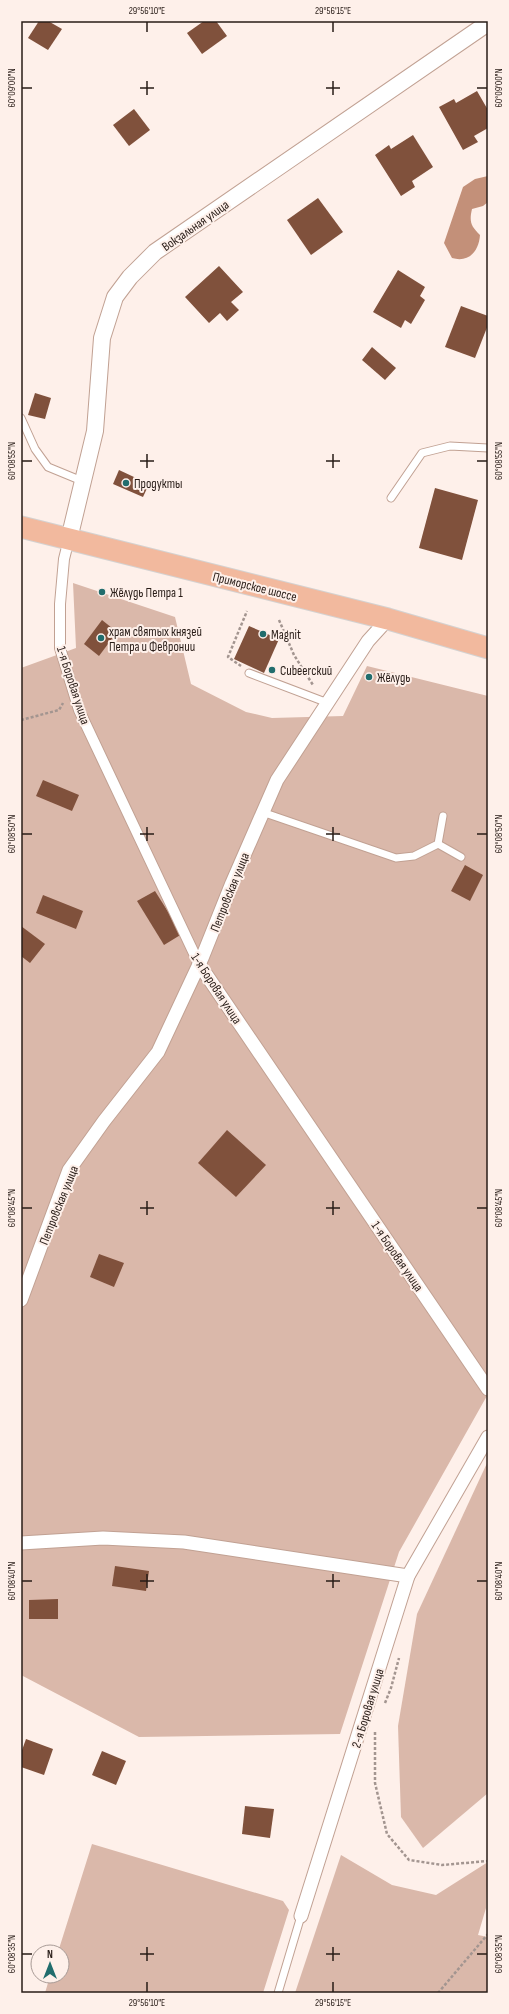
<svg xmlns="http://www.w3.org/2000/svg" width="509" height="2014" viewBox="0 0 509 2014" font-family="'Sofia Sans Condensed',sans-serif">
  <style>
    .green { fill: #dab8aa }
    .water { fill: #c39079 }
    .building { fill: #80513c }
    .lines { fill: none; stroke-linecap: round; stroke-linejoin: round }
    .service-casing { stroke: #c1a193; stroke-width: 9 }
    .pedestrian-casing { stroke: #c1a193; stroke-width: 12 }
    .minor-casing { stroke: #c1a193; stroke-width: 15 }
    .tertiary-casing { stroke: #c1a193; stroke-width: 18 }
    .primary-casing { stroke: #d4d2d1; stroke-width: 23 }
    .path { stroke: #a39590; stroke-width: 2.5; stroke-dasharray: 3 2; stroke-linecap: butt }
    .service { stroke: #fff; stroke-width: 7 }
    .pedestrian { stroke: #fff; stroke-width: 10 }
    .minor { stroke: #fff; stroke-width: 13 }
    .tertiary { stroke: #fff; stroke-width: 16 }
    .primary { stroke: #f2b99e; stroke-width: 21 }
    .ticks { fill: none; stroke: #281c17; stroke-width: 1.5 }
    .poi-dot { fill: #216d6d; stroke: #fef0ea; stroke-width: 1.5 }
    .labels { text-anchor: middle; stroke-width: 4; stroke-linejoin: round; paint-order: stroke }
    .street-label { font-size: 13px; fill: #281c17; stroke: #fef0ea }
    .poi-label { font-size: 13px; fill: #281c17; stroke: #fef0ea; text-anchor: start }
    .neatline { fill: none; stroke: #281c17; stroke-width: 1.5 }
    .ticks-label { font-size: 10px; text-anchor: middle; fill: #281c17 }
  </style>
  <rect width="100%" height="100%" fill="#fef0ea"/>
  <g class="green">
    <path d="M73 583 175 617 191 684 246 712 272 718 343 716 367 666 488 696V1394L399 1552 340 1734 139 1737 21 1675V668L76 648Z"/>
    <path d="M488 1461V1793L423 1848 401 1817 398 1726 417 1614Z"/>
    <path d="M92 1844 283 1901 289 1910 263 1993H45L50 1976H62V1952H58Z"/>
    <path d="M341 1855 392 1885 436 1895 488 1862 486 1908 478 1935 488 1937V1993H295Z"/>
  </g>
  <path class="water" d="M488 176V202L483 206 472 209C469 222 471 226 480 235 479 251 469 263 452 258L444 243 463 187 475 179Z"/>
  <g class="building">
    <path d="M39 21H48L62 29 48 50 28 38Z"/>
    <path d="M204 21H216L227 36 202 54 187 33Z"/>
    <path d="M477 91 488 110V128L474 136 478 142 463 150 439 107 454 99 456 103Z"/>
    <path d="M134 109 150 130 129 146 113 125Z"/>
    <path d="M413 135 433 167 412 181 415 187 401 196 375 155 389 145 391 149Z"/>
    <path d="M318 198 343 232 311 255 287 220Z"/>
    <path d="M219 266 243 292 231 302 239 310 227 321 220 313 209 323 185 297Z"/>
    <path d="M398 270 425 287 420 296 425 300 411 324 405 320 401 328 373 312Z"/>
    <path d="M461 306 488 316V325L475 358 445 347Z"/>
    <path d="M372 347 396 368 385 380 362 360Z"/>
    <path d="M35 393 51 398 45 419 28 415Z"/>
    <path d="M119 470 149 484 143 497 113 484Z"/>
    <path d="M435 488 478 500 462 560 419 548Z"/>
    <path d="M102 620 117 632 99 656 84 644Z"/>
    <path d="M249 626 279 639 264 673 234 659Z"/>
    <path d="M43 780 79 795 72 811 36 796Z"/>
    <path d="M465 865 483 875 470 901 451 891Z"/>
    <path d="M155 891 182 934 164 945 137 901Z"/>
    <path d="M43 895 83 911 76 929 36 913Z"/>
    <path d="M21 926 45 944 30 963 21 956Z"/>
    <path d="M227 1130 266 1165 236 1197 198 1163Z"/>
    <path d="M99 1254 124 1263 114 1287 90 1277Z"/>
    <path d="M115 1566 149 1571 146 1591 112 1586Z"/>
    <path d="M58 1599V1619H29V1600Z"/>
    <path d="M26 1739 53 1749 44 1775 21 1767V1753Z"/>
    <path d="M102 1751 126 1761 116 1785 92 1775Z"/>
    <path d="M245 1806 274 1809 270 1838 242 1834Z"/>
  </g>
  <g class="lines">
    <defs>
      <g id="service">
        <path d="M21 418 35 449 48 467 82 481"/>
        <path d="M391 498 422 453 450 446 488 448"/>
        <path d="M249 673 328 703"/>
        <path d="M262 812 396 858 414 856 438 844 443 816"/>
        <path d="M438 844 461 857"/>
        <path d="M278 1993 301 1916"/>
      </g>
      <path id="pedestrian" d="M69 539 64 559 60 604V648L79 710 199 964"/>
      <g id="minor">
        <path d="M199 964 488 1389"/>
        <path d="M21 1300 69 1170 104 1121 158 1052 202 958 232 883 277 780 368 641 388 619"/>
        <path d="M21 1543 103 1538 184 1542 408 1576"/>
        <path d="M301 1916 408 1576 488 1437"/>
      </g>
      <path id="tertiary" d="M69 539 95 431 102 338 115 297 130 277 155 252 488 23"/>
      <path id="primary" d="M21 527 388 619 488 648"/>
    </defs>
    <use href="#service" class="service-casing"/>
    <use href="#pedestrian" class="pedestrian-casing"/>
    <use href="#minor" class="minor-casing"/>
    <use href="#tertiary" class="tertiary-casing"/>
    <use href="#primary" class="primary-casing"/>
    <g class="path">
      <path d="M279 620 294 655 313 685"/>
      <path d="M241 666 228 657 247 611"/>
      <path d="M21 720 59 710 63 703"/>
      <path d="M385 1703 391 1688 399 1658"/>
      <path d="M375 1732V1783L387 1834 409 1860 442 1865 488 1861"/>
      <path d="M438 1993 488 1934"/>
    </g>
    <use href="#service" class="service"/>
    <use href="#pedestrian" class="pedestrian"/>
    <use href="#minor" class="minor"/>
    <use href="#tertiary" class="tertiary"/>
    <use href="#primary" class="primary"/>
  </g>
  <path class="ticks" d="M147 22V32M333 22V32M147 81V95M333 81V95M22 88H32M140 88H154M326 88H340M477 88H487M147 454V468M333 454V468M22 461H32M140 461H154M326 461H340M477 461H487M147 827V841M333 827V841M22 834H32M140 834H154M326 834H340M477 834H487M147 1201V1215M333 1201V1215M22 1208H32M140 1208H154M326 1208H340M477 1208H487M147 1574V1588M333 1574V1588M22 1581H32M140 1581H154M326 1581H340M477 1581H487M147 1947V1961M333 1947V1961M22 1954H32M140 1954H154M326 1954H340M477 1954H487M147 1982V1992M333 1982V1992"/>
  <g class="poi-dot">
    <circle cx="126" cy="483" r="4"/>
    <circle cx="102" cy="592" r="4"/>
    <circle cx="263" cy="634" r="4"/>
    <circle cx="101" cy="638" r="4"/>
    <circle cx="272" cy="670" r="4"/>
    <circle cx="369" cy="677" r="4"/>
  </g>
  <g class="labels">
    <g class="street-label">
      <text transform="translate(195 225) rotate(-35)" y="5">Вокзальная улица</text>
      <text transform="translate(255 586) rotate(14)" y="5">Приморское шоссе</text>
      <text transform="translate(74 685) rotate(72)" y="5">1-я Боровая улица</text>
      <text transform="translate(229 892) rotate(-68)" y="5">Петровская улица</text>
      <text transform="translate(217 988) rotate(57)" y="5">1-я Боровая улица</text>
      <text transform="translate(58 1205) rotate(-68)" y="5">Петровская улица</text>
      <text transform="translate(398 1256) rotate(56)" y="5">1-я Боровая улица</text>
      <text transform="translate(367 1708) rotate(-73)" y="5">2-я Боровая улица</text>
    </g>
    <g class="poi-label">
      <text x="134" y="488">Продукты</text>
      <text x="110" y="597">Жёлудь Петра 1</text>
      <text x="109" y="636">храм святых князей<tspan x="109" dy="15">Петра и Февронии</tspan></text>
      <text x="271" y="639">Magnit</text>
      <text x="280" y="675">Сиbeerский</text>
      <text x="377" y="682">Жёлудь</text>
    </g>
  </g>
  <rect width="509" height="2014" fill="none" stroke="#fef0ea" stroke-width="44"/>
  <g transform="translate(50 1964)"><circle r="19" fill="#fef0ea" stroke="#a89b96"/>
  <path d="M0-3L7 15L0 10L-7 15Z" fill="#216d6d"/>
  <text y="-6" font-size="11" font-weight="bold" text-anchor="middle" fill="#281c17">N</text>
  </g>
  <rect x="22" y="22" width="465" height="1970" class="neatline"/>
  <g class="ticks-label">
    <text x="147" y="14">29°56'10"E</text>
    <text x="333" y="14">29°56'15"E</text>
    <text transform="translate(11 88) rotate(-90)" y="4">60°09'00"N</text>
    <text transform="translate(498 88) rotate(-90)" y="4">60°09'00"N</text>
    <text transform="translate(11 461) rotate(-90)" y="4">60°08'55"N</text>
    <text transform="translate(498 461) rotate(-90)" y="4">60°08'55"N</text>
    <text transform="translate(11 834) rotate(-90)" y="4">60°08'50"N</text>
    <text transform="translate(498 834) rotate(-90)" y="4">60°08'50"N</text>
    <text transform="translate(11 1208) rotate(-90)" y="4">60°08'45"N</text>
    <text transform="translate(498 1208) rotate(-90)" y="4">60°08'45"N</text>
    <text transform="translate(11 1581) rotate(-90)" y="4">60°08'40"N</text>
    <text transform="translate(498 1581) rotate(-90)" y="4">60°08'40"N</text>
    <text transform="translate(11 1954) rotate(-90)" y="4">60°08'35"N</text>
    <text transform="translate(498 1954) rotate(-90)" y="4">60°08'35"N</text>
    <text x="147" y="2006">29°56'10"E</text>
    <text x="333" y="2006">29°56'15"E</text>
  </g>
</svg>
